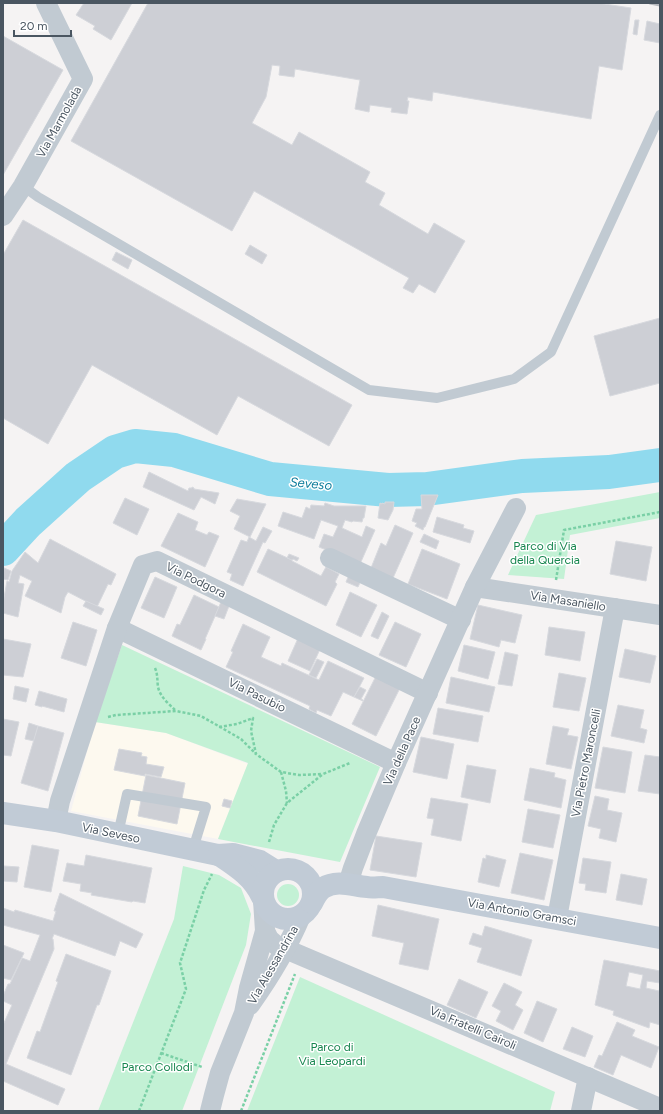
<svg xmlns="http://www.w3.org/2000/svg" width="663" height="1114" viewBox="0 0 663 1114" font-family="Figtree,sans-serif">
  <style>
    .commercial { fill: #fdf9ef }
    .green { fill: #c3f1d5 }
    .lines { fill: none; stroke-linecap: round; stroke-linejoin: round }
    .river { stroke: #90daee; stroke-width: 34 }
    .building { fill: #cdcfd5; stroke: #d7d9de; fill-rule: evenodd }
    .path { stroke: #7ad0a6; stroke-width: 2.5; stroke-dasharray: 3 2; stroke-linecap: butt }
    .lane { stroke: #c1cad2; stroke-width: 10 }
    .street { stroke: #c1cad2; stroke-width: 20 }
    .secondary { stroke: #c1cbd6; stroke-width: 22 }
    .rail { stroke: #b5b8bd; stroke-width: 3 }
    .labels { text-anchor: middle; stroke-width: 3; stroke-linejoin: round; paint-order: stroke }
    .street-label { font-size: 12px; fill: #4a5661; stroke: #fff }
    .park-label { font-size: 12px; fill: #17864f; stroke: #fff }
    .water-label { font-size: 13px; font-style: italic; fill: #0c7c9b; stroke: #fff }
  </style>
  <rect width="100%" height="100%" fill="#f5f3f3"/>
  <path class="commercial" d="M95 722 166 733 248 764 218 839 71 811Z"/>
  <g class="green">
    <path d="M660 492V518L570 535 564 579 508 575 536 515Z"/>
    <path d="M122 645 380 767 340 862 218 839 248 763 166 733 95 722Z"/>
    <path d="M183 866 219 875 241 888 251 914 246 945 182 1111H98L174 919Z"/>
    <circle cx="288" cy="895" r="11"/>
    <path d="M300 977 555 1092 550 1111H247Z"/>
  </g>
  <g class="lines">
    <path class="river" d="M3 549 28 522 78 477 115 452 135 446 174 450 270 479 388 490 427 489 522 476 609 472 660 465"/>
  </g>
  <g class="building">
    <path d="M84 3H132L111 40 93 29 95 26 76 15Z"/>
    <path d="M148 3H598L631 8 622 70 599 66 591 119 433 92 432 101 408 97 407 101H409L407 114 391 112 392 108 370 105 369 112 355 109 360 80 295 69 294 77 279 75 280 66 272 65 266 97 252 123 292 145 299 132 370 172 365 182 385 193 379 205 428 234 434 223 465 241 435 293 419 284 413 293 403 288 409 278 254 191 232 231 71 141Z"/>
    <path d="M635 20H639L637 35 633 34Z"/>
    <path d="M647 21 660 24V43L644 40Z"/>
    <path d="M3 36 63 70 3 175Z"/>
    <path d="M23 220 352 405 329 446 238 396 217 435 92 365 48 444 3 418V255Z"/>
    <path d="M250 245 267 255 262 264 245 254Z"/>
    <path d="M116 252 132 260 128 269 112 260Z"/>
    <path d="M660 318V383L610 396 594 336Z"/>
    <path d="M149 472 188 491 189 488H192V487L194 488V489L219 493 215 504 201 497 194 510 143 487Z"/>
    <path d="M421 495H438L425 527H424L423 530 415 526 417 523 412 521 416 509H422Z"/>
    <path d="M125 498 149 509 137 535 113 523Z"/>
    <path d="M237 499 266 504 250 537 234 529 240 516 230 511Z"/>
    <path d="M385 502H394L393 510 388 520 378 518 380 503 382 504V503L385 504Z"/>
    <path d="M325 503 334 506H366L364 518H363L362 522 353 521 352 522 345 520 342 528 362 537 366 526 375 530 360 564 319 547 324 534 333 537 338 526 321 520 314 539 278 526 283 512 302 518 306 507 310 509 311 505 324 506Z"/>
    <path d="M178 513 198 522 195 530 207 535 209 532 219 536 205 567 161 546Z"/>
    <path d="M437 517 464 525 463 528 474 531 470 543 433 532Z"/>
    <path d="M395 525 413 533 393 578 371 568 381 543 386 546Z"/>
    <path d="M263 527 272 531 265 543 263 542 243 586 230 580 232 574 227 572 241 540 247 542 249 537 256 541Z"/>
    <path d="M424 534 439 541 436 549 420 542Z"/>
    <path d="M50 539 116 574 111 585 108 584 97 607 68 592 65 597 61 613 25 596 32 581 20 575 18 583 24 584 18 617 3 613V603L7 581 9 582 12 571 25 552 38 563Z"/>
    <path d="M616 541 652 547 646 581 610 574Z"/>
    <path d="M268 549 292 560V561L321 576 326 567 339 574 335 582 337 584 326 606 257 572Z"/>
    <path d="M422 549 460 564 447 599 408 584Z"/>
    <path d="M289 554 299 558 297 561 293 559 292 560 287 558Z"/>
    <path d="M4 568 11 571 8 580 3 579Z"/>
    <path d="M351 570 363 576 358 587 346 582Z"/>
    <path d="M155 577 177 587 164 618 141 608Z"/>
    <path d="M350 592 377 605 361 637 336 625Z"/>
    <path d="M194 595 219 607 205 639H206L201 650 172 636 177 624 180 625Z"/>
    <path d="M86 601 104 609 101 615 83 606Z"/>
    <path d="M221 602 229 606 224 619 215 616Z"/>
    <path d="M478 605 522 615 515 643 501 640 499 647 470 639Z"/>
    <path d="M382 612 389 616 378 639 371 636Z"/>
    <path d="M73 622 97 630 86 666 61 658Z"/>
    <path d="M395 622 421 634 406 667 379 655Z"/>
    <path d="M243 624 270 637 261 657 281 666 282 663 319 680 328 661 364 678 354 697 343 692 331 716 317 710 316 713 309 709 310 706 226 667 233 652 231 651Z"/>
    <path d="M549 627 585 632 580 661 545 655Z"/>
    <path d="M299 636 321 647 310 671 288 661Z"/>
    <path d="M3 639 31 644 23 677 3 675Z"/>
    <path d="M464 645 495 652 488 679 458 671Z"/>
    <path d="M625 649 656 656 650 683 619 677Z"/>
    <path d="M505 652 518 655 512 686 498 684Z"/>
    <path d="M317 659 324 662 316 678 309 675Z"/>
    <path d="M559 673 586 678 579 711 553 707Z"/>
    <path d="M376 676 400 688 376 736 352 724Z"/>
    <path d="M451 677 495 687 489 712 446 703Z"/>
    <path d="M15 686 29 689 26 702 13 699Z"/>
    <path d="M360 687 366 690 361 699 363 700V701L354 697Z"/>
    <path d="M39 691 67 699 64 712 42 706V707L35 705Z"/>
    <path d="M618 705 644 710 640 728 647 730 644 743 611 736Z"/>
    <path d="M438 708 483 716 478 742 433 734Z"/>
    <path d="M3 719 19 722 11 756 3 755Z"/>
    <path d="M29 723 38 726 34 741 25 739Z"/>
    <path d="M38 726 64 733 48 791 21 783Z"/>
    <path d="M553 726 569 729 567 735 578 737 571 769 546 764Z"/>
    <path d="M421 737 454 744 447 779 413 772Z"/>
    <path d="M603 747 632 752 625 793 595 788Z"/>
    <path d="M119 749 142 753 141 756 147 757 146 764 164 767 161 777 145 774V776L114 770Z"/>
    <path d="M645 755 660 757V794L638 791Z"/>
    <path d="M467 765 496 770 490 803 461 797Z"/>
    <path d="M530 768 555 773 554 777 566 780 561 808 524 800Z"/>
    <path d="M146 775 185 783 177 824 138 816Z"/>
    <path d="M595 796 609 799 607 810 622 813 616 842 599 838 601 829 588 826Z"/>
    <path d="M431 798 468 804 461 841 431 835 434 819 427 818Z"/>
    <path d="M224 799 232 801 230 808 222 806Z"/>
    <path d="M528 809 560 815 553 848 522 842Z"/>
    <path d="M376 836 422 843 416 877 370 870Z"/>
    <path d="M32 845 59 850 51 892 24 887Z"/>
    <path d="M520 853 553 860 544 900 511 893Z"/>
    <path d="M86 855 152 868 145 903 133 901 132 902 91 895 92 893 80 891 81 884 63 881 67 863 84 866Z"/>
    <path d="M486 855 506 860 499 887 478 882 483 858 486 859Z"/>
    <path d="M583 858 611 862 606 893 585 890 586 884 579 883Z"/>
    <path d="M4 866 19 867 17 882 3 881Z"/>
    <path d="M621 874 647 879 642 905 616 900Z"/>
    <path d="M60 893 143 934 136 948 120 941 115 956 54 934 52 939H53L54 949 6 1064 65 1089 58 1105 3 1081V1025L12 1005 3 1001V996L8 984H10L22 958 30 961 40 935 3 925V908L14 912 15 910 53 921 56 911H54Z"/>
    <path d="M378 905 439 919 428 970 399 964 404 943 372 936Z"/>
    <path d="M485 926 532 940 521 976 477 962 482 948 469 944 473 933 482 936Z"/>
    <path d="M3 945 24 953 11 980 3 978Z"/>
    <path d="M66 954 111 971 99 1005H97L71 1075 27 1058 37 1031 40 1032 58 982 56 981Z"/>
    <path d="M604 960 660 971V983L647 981 646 988 659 991 660 987V1025L650 1022 649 1028 613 1015 614 1011 595 1005ZM629 972 643 975 640 989 626 986Z"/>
    <path d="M459 979 488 992 476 1018 447 1005Z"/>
    <path d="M504 983 522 992 515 1005 523 1010 513 1030 496 1021 501 1011 492 1006Z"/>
    <path d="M537 1001 557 1009 543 1042 524 1033Z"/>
    <path d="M617 1022 635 1030 632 1036 659 1047 651 1068 621 1055 613 1075 594 1067 599 1055 602 1056Z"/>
    <path d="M572 1027 593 1036 585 1057 563 1049Z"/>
  </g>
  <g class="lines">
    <g class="path">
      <path d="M556 580 564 530 660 512"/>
      <path d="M155 668C158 675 157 680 158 687 160 697 170 705 176 711"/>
      <path d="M108 717 116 715 176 711 201 716 241 739 256 754"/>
      <path d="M219 727 237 724 253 718 251 731 256 754 281 772 299 775 323 774"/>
      <path d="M281 772 286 791 287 803"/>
      <path d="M269 842 274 825 287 803 323 774 350 763"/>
      <path d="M161 1053 202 1067"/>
      <path d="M139 1111 186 989 180 963 204 890 212 874"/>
      <path d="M241 1111 295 974"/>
    </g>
    <g class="lane">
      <path d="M23 186 38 197 369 390 437 398 514 379 551 352 660 115"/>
      <path d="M118 834 127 794 206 807 193 849"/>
    </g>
    <g class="street">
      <path d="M3 216 23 186 83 79 46 3"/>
      <path d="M330 558 461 620"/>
      <path d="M475 587 660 615"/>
      <path d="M117 628 396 763"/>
      <path d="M56 821 60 801 117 628 143 565 157 561 428 693"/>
      <path d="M348 884 353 868 366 834 396 763 475 587 516 508"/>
      <path d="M557 918 615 608"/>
      <path d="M265 931 269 939 276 945 660 1108"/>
      <path d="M250 1005C270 977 288 947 301 916"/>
      <path d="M210 1111 214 1095 220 1073 244 1013 249 988 265 931 263 900"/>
      <path d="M581 1111 588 1077"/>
    </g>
    <g class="secondary">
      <path d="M3 813 56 821 218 855 233 854 260 861 276 871"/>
      <path d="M219 855C237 867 253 877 262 897"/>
      <circle cx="288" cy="894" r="25"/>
      <path d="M312 903C315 897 318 891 323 888 337 879 353 886 367 887 372 888 378 887 383 887L660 938"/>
    </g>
    <path class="rail" d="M650 3 660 5"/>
  </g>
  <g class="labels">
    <g class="street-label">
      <text transform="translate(59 122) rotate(-61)" y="4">Via Marmolada</text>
      <text transform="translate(196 580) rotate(26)" y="4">Via Podgora</text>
      <text transform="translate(568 601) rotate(9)" y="4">Via Masaniello</text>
      <text transform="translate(257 695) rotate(26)" y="4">Via Pasubio</text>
      <text transform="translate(402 751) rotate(-66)" y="4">Via della Pace</text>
      <text transform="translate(586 763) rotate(-79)" y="4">Via Pietro Maroncelli</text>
      <text transform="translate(111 833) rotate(12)" y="4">Via Seveso</text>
      <text transform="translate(522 912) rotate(10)" y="4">Via Antonio Gramsci</text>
      <text transform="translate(273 965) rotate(-60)" y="4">Via Alessandrina</text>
      <text transform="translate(473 1028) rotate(23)" y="4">Via Fratelli Cairoli</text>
    </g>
    <g class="park-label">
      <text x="545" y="550">Parco di Via<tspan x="545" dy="14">della Quercia</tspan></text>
      <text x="332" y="1051">Parco di<tspan x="332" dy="14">Via Leopardi</tspan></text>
      <text x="157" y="1071">Parco Collodi</text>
    </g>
    <g class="water-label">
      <text transform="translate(311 483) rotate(5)" y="5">Seveso</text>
    </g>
  </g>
  <rect width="663" height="1114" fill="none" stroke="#4a5661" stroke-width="8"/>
  <path d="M14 30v6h57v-6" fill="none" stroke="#4a5661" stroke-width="2"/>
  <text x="20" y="30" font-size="12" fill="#4a5661" stroke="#ffffff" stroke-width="3" paint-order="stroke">20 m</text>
</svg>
